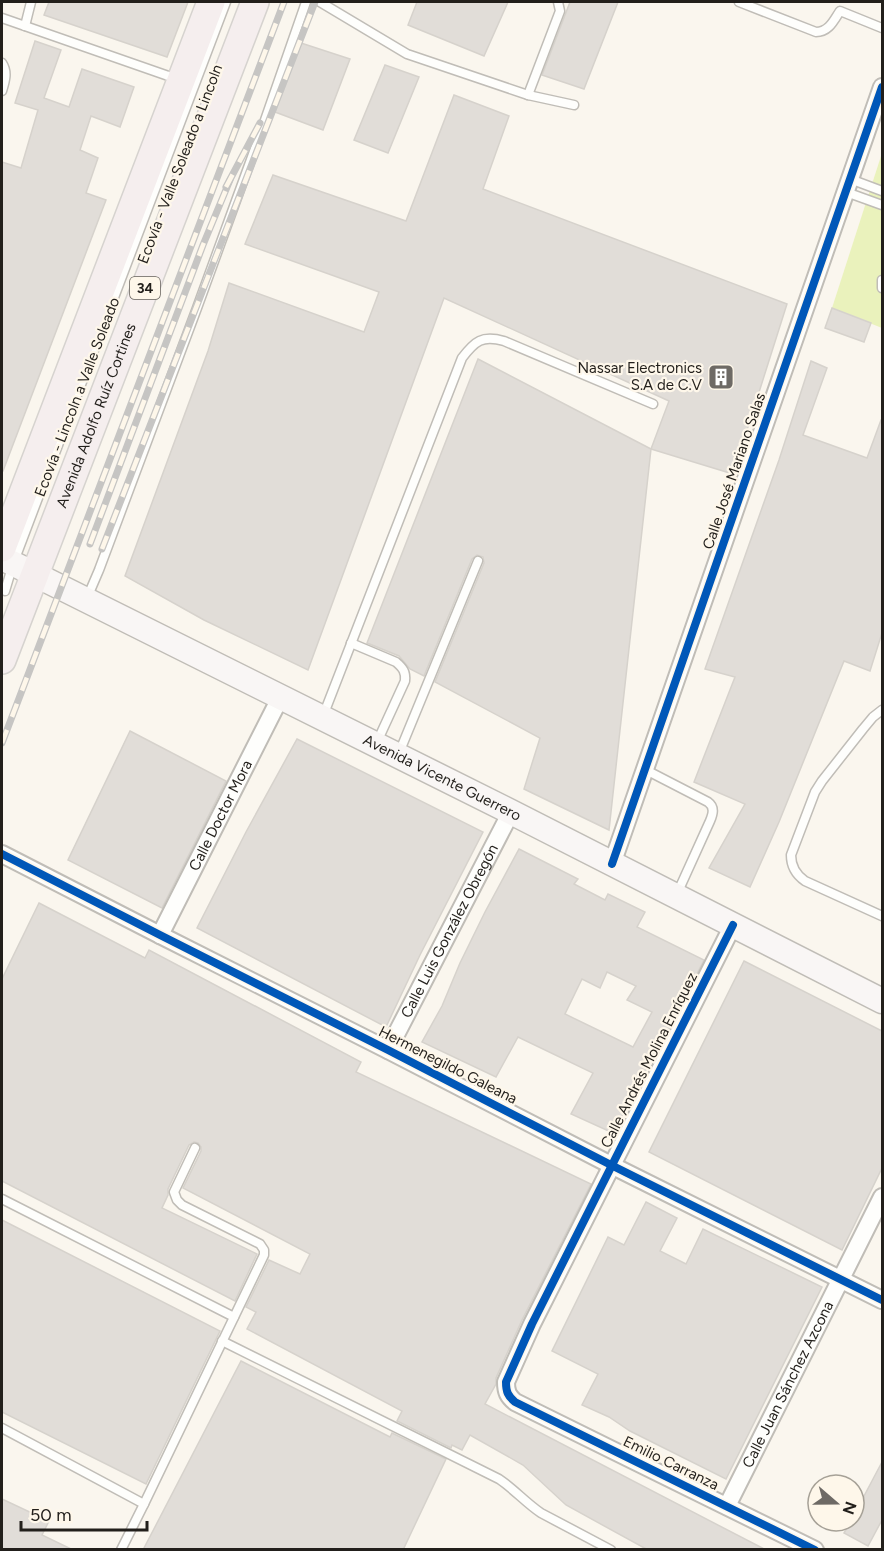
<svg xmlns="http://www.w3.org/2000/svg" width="884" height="1551" viewBox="0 0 884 1551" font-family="Figtree,sans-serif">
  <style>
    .green { fill: #eaf2bc }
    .building { fill: #e1ddd8; stroke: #d6d2cc; stroke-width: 1.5; fill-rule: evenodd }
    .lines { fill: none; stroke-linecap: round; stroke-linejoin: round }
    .service-casing { stroke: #c0bdb7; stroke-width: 11 }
    .minor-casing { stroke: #c0bdb7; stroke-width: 20 }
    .secondary-casing { stroke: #c0bdb7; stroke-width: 27 }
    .primary-casing { stroke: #d6d3cf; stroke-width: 30 }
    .service { stroke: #fefefc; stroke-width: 8 }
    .minor { stroke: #fefefc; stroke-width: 16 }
    .secondary { stroke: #f9f6f5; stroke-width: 24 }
    .primary { stroke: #f5eeee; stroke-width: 27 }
    .rail-casing { stroke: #c6c5c3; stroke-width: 7 }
    .rail { stroke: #fef7ea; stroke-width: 4.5; stroke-dasharray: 14; stroke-linecap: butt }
    .cycleway-casing { stroke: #fef7ea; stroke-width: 11 }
    .cycleway { stroke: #0057b8; stroke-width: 8 }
    .labels { text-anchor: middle; stroke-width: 4.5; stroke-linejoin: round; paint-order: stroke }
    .shield { fill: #fef7ea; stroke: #646059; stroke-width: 1.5 }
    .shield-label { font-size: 14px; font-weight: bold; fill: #221f1b }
    .street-label { font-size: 15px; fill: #221f1b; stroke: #fef7ea }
    .poi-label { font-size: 15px; fill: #221f1b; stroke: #fef7ea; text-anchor: end }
  </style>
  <rect width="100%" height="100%" fill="#faf6ee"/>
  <path class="green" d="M882 153V328L832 308Z"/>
  <g class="building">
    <path d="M49 2H188L167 57 44 15Z"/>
    <path d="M417 2H508L484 56 408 25Z"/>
    <path d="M570 2H618L584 89 542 75Z"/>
    <path d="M35 41 61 50 44 98 69 107 82 69 134 87 120 127 91 116 80 150 98 158 86 193 106 200 3 471H2V162L21 168 38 110 15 103Z"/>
    <path d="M301 43 350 59 323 130 275 112Z"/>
    <path d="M385 65 419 77 388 153 354 140Z"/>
    <path d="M454 95 509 116 483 189 787 304 733 474 651 449 669 401 444 298 308 670 204 620 125 576 208 351 229 283 364 332 379 292 245 244 273 175 406 221Z"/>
    <path d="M832 308 871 323 864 342 825 328Z"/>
    <path d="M478 359 651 449 609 830 524 789 540 738 435 682 484 563 483 557 477 555 472 559 424 676 410 669 399 656 367 643Z"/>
    <path d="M811 361 827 368 803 435 867 458 881 420H882V633L870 671 844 661 779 822 750 887 709 868 745 804 694 782 735 677 705 669 779 460Z"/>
    <path d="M130 731 226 781 162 908 68 860Z"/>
    <path d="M297 739 483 832 420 955 386 1027 197 928 246 832Z"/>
    <path d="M519 849 578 879 574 884 605 900 608 894 645 912 637 927 704 960 662 1042 661 1041 613 1133 571 1114 593 1073 518 1037 496 1077 422 1042 442 1006 460 963 485 912ZM607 972 636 986 627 1000 652 1012 633 1047 565 1014 582 979 600 988Z"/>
    <path d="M39 903 145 958 149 950 361 1062 356 1072 591 1184 522 1320 496 1378V1384L485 1404 766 1550H648L566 1505 523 1465 470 1435 462 1450 452 1445 451 1448 397 1421 402 1411 247 1329 256 1312 246 1307 269 1260 300 1274 310 1254 183 1188 201 1151V1147L198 1143 194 1142 189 1145 168 1189V1195L162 1208 257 1254 235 1301 2 1181V979Z"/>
    <path d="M744 961 882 1031V1168L842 1250 649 1152Z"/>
    <path d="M646 1202 677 1218 660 1251 686 1264 703 1229 822 1287 726 1479 630 1431 609 1417 582 1405 598 1374 552 1351 608 1237 624 1245Z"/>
    <path d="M2 1220 220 1331 146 1484 2 1412Z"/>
    <path d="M241 1361 390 1437 392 1433 446 1459 403 1550H143Z"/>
    <path d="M882 1462V1520L868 1546 844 1533 851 1521H854V1515Z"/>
    <path d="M2 1499 49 1521 42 1535 73 1550H2Z"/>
  </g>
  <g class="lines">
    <defs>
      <g id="service">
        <path d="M320 2 407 54 528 95 574 105"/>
        <path d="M739 2 816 32C829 32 834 20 840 11L882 28"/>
        <path d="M2 18 177 79"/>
        <path d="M25 26 31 2"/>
        <path d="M2 63C8 72 5 81 2 91"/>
        <path d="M528 95 560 11 558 2"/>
        <path d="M850 179 882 191"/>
        <path d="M846 192 882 205"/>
        <path d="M882 280V288"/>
        <path d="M5 591 13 564 226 2"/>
        <path d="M87 598 99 570 197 308 257 143 306 2"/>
        <path d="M351 643 396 662C403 668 406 672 405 681L377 742"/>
        <path d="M882 710 873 717 863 729 822 781 815 792 791 855C791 866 795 874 805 881L882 916"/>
        <path d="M323 716 462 358C475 341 482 335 504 341L653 404"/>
        <path d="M399 753 478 561"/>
        <path d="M644 769 708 802C715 807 713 814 710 821L676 896"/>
        <path d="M2 1199 234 1317"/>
        <path d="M222 1341 499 1479C514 1489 526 1503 541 1513L611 1550"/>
        <path d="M2 1428 144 1504"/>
        <path d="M121 1550 144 1504 264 1255V1250L260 1244 182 1205 177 1200 174 1192 195 1148"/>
      </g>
      <g id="minor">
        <path d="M2 854 160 935 388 1050 611 1165 882 1300"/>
        <path d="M612 864 882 87"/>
        <path d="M733 925 532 1324 506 1382C506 1392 508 1396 515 1402L815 1550"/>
        <path id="s1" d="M160 935 280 698"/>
        <path id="s2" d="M388 1050 511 812"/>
        <path id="s3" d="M727 1506 882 1197"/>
      </g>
      <g id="secondary">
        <path id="s4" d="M2 558 511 812 882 1001"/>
      </g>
      <g id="primary">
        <path d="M2 548 211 2"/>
        <path id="s5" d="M2 660 255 2"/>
      </g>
    </defs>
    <use href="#service" class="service-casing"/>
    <use href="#minor" class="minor-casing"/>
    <use href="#secondary" class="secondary-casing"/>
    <use href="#primary" class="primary-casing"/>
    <use href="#service" class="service"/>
    <use href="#minor" class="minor"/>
    <use href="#secondary" class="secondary"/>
    <use href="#primary" class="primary"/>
    <defs>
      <g id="rail">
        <path d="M226 187 260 123"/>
        <path d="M90 544 203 245 230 180"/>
        <path d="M102 549 315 2"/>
        <path d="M2 743 284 2"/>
      </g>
    </defs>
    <use href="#rail" class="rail-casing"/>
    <use href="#rail" class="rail"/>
    <defs>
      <g id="cycleway">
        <path d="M2 854 160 935 388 1050 611 1165 882 1300"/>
        <path d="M612 864 882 87"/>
        <path d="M733 925 532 1324 506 1382C506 1392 508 1396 515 1402L815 1550"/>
      </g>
    </defs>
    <use href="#cycleway" class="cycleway-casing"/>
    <use href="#cycleway" class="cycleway"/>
  </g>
  <defs>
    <symbol id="building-square" viewBox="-11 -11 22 22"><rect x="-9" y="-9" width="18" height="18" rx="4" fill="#6e6a65" stroke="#fef7ea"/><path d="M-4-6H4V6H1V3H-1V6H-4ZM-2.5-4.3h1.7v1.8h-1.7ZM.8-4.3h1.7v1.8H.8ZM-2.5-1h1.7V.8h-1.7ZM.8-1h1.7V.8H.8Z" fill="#fff"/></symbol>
  </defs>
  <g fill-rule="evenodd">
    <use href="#building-square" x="706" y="362" width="30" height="30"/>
  </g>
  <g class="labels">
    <rect class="shield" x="130" y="277" width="30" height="22" rx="4.5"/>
    <g class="shield-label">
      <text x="145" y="293">34</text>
    </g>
    <g class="street-label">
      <text transform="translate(180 164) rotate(-69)" y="5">Ecovía - Valle Soleado a Lincoln</text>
      <text transform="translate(77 397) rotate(-69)" y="5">Ecovía - Lincoln a Valle Soleado</text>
      <text dy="5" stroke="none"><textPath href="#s5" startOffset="262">Avenida Adolfo Ruíz Cortines</textPath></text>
      <text transform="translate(734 471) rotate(-71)" y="5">Calle José Mariano Salas</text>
      <text dy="5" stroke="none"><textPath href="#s4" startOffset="492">Avenida Vicente Guerrero</textPath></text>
      <text dy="5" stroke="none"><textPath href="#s1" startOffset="134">Calle Doctor Mora</textPath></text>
      <text dy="5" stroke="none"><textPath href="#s2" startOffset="134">Calle Luis González Obregón</textPath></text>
      <text transform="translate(649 1060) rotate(-63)" y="5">Calle Andrés Molina Enríquez</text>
      <text transform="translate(448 1065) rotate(27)" y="5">Hermenegildo Galeana</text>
      <text dy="5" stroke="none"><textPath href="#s3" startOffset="136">Calle Juan Sánchez Azcona</textPath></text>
      <text transform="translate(671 1463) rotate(26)" y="5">Emilio Carranza</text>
    </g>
    <g class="poi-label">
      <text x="702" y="373">Nassar Electronics<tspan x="702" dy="17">S.A de C.V</tspan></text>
    </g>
  </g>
  <rect width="884" height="1551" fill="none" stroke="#221f1b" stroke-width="6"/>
  <g transform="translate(836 1503) rotate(110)"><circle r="28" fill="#fef7ea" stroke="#a6a197" stroke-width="1.5"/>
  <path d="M0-4.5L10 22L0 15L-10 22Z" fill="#6e6a65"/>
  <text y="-9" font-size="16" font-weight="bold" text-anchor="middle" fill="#221f1b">N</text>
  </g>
  <path d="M21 1521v9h126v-9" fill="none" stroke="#221f1b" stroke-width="3"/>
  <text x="30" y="1521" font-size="18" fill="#221f1b" stroke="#fef7ea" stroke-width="4.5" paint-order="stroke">50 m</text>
</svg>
